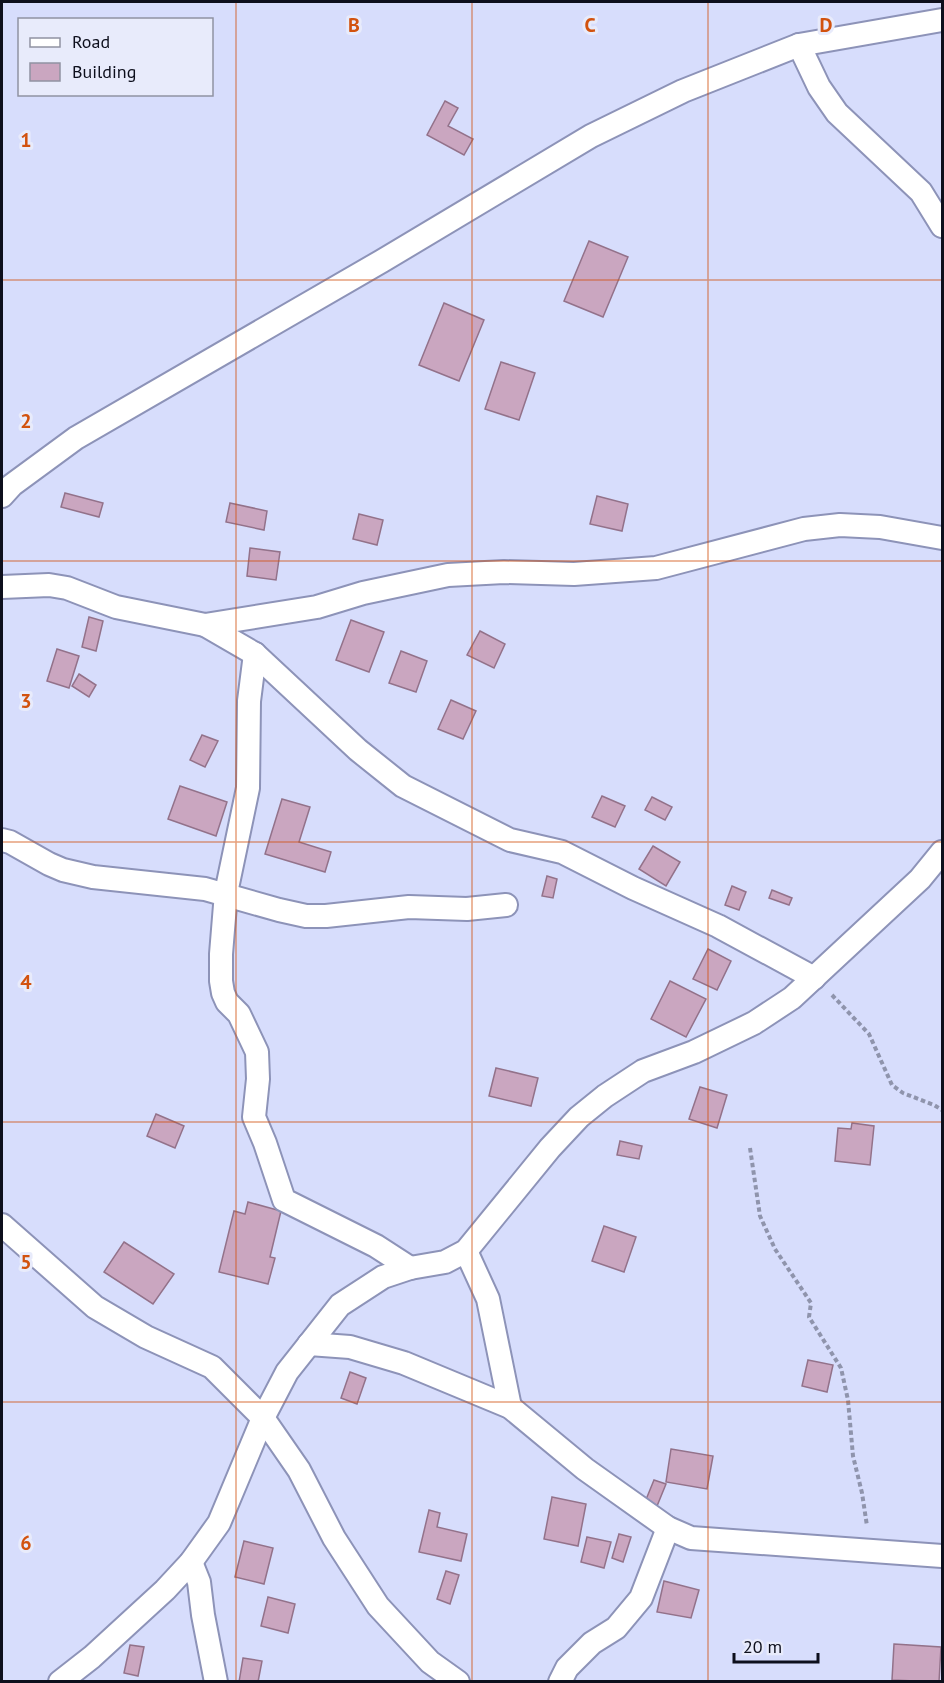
<svg xmlns="http://www.w3.org/2000/svg" width="944" height="1683" viewBox="0 0 944 1683" font-family="'PT Sans',sans-serif">
  <style>
    .building { fill: #caa6c0; stroke: #93728a; stroke-width: 1.5 }
    .lines { fill: none; stroke-linecap: round; stroke-linejoin: round }
    .street-casing { stroke: #8d93b8; stroke-width: 26 }
    .path { stroke: #8f94ac; stroke-width: 4; stroke-dasharray: 4.5 3; stroke-linecap: butt }
    .street { stroke: #fff; stroke-width: 22 }
    .grid { fill: none; stroke: #d2520e; stroke-width: 1.5; stroke-opacity: 0.55 }
    .grid-label { font-size: 20px; text-anchor: middle; font-weight: bold; fill: #d2520e; stroke: #e8ebfb; stroke-width: 6; stroke-linejoin: round; paint-order: stroke }
  </style>
  <rect width="100%" height="100%" fill="#d7ddfc"/>
  <g class="building">
    <path d="M445 101 458 108 448 126 473 139 464 155 427 135Z"/>
    <path d="M589 241 628 257 603 317 564 301Z"/>
    <path d="M444 303 484 320 459 381 419 365Z"/>
    <path d="M501 362 535 373 519 420 485 409Z"/>
    <path d="M65 493 103 503 99 517 61 507Z"/>
    <path d="M597 496 628 504 622 531 590 524Z"/>
    <path d="M230 503 267 511 264 530 226 522Z"/>
    <path d="M359 514 383 520 377 545 353 539Z"/>
    <path d="M250 548 280 552 276 580 247 576Z"/>
    <path d="M89 617 103 621 96 651 82 647Z"/>
    <path d="M351 620 384 632 369 672 336 660Z"/>
    <path d="M480 631 505 644 494 668 467 655Z"/>
    <path d="M57 649 79 656 69 688 47 681Z"/>
    <path d="M401 651 427 661 416 692 389 683Z"/>
    <path d="M79 674 96 685 89 697 72 686Z"/>
    <path d="M451 700 476 711 463 739 438 729Z"/>
    <path d="M202 735 218 741 205 767 190 760Z"/>
    <path d="M180 786 227 802 216 836 168 819Z"/>
    <path d="M602 796 625 806 615 827 592 817Z"/>
    <path d="M652 797 672 807 665 820 645 810Z"/>
    <path d="M282 799 310 807 299 842 331 852 325 872 265 854Z"/>
    <path d="M653 846 680 862 666 886 639 869Z"/>
    <path d="M547 876 557 879 553 898 542 896Z"/>
    <path d="M732 886 746 892 739 910 725 905Z"/>
    <path d="M772 890 792 898 789 905 769 898Z"/>
    <path d="M708 949 731 961 717 990 693 979Z"/>
    <path d="M670 981 706 999 686 1037 651 1019Z"/>
    <path d="M496 1068 538 1078 531 1106 489 1096Z"/>
    <path d="M700 1087 727 1095 717 1128 689 1119Z"/>
    <path d="M156 1114 184 1126 175 1148 147 1136Z"/>
    <path d="M852 1123 874 1126 870 1165 835 1161 838 1128 851 1129Z"/>
    <path d="M620 1141 642 1146 639 1159 617 1155Z"/>
    <path d="M248 1202 281 1211 270 1257 275 1258 268 1284 219 1272 234 1211 245 1214Z"/>
    <path d="M604 1226 636 1237 624 1272 592 1261Z"/>
    <path d="M124 1242 174 1274 153 1304 104 1272Z"/>
    <path d="M808 1360 833 1365 827 1392 802 1386Z"/>
    <path d="M350 1372 366 1378 357 1404 341 1398Z"/>
    <path d="M671 1449 713 1456 707 1489 666 1482Z"/>
    <path d="M654 1480 666 1484 657 1506 645 1502Z"/>
    <path d="M552 1497 586 1504 578 1546 544 1539Z"/>
    <path d="M429 1510 440 1513 437 1527 467 1534 461 1561 419 1552Z"/>
    <path d="M619 1534 631 1537 623 1562 612 1558Z"/>
    <path d="M587 1537 611 1542 604 1568 581 1562Z"/>
    <path d="M244 1541 273 1548 264 1584 235 1577Z"/>
    <path d="M446 1571 459 1575 450 1604 437 1599Z"/>
    <path d="M664 1581 699 1590 691 1618 657 1612Z"/>
    <path d="M268 1597 295 1604 288 1633 261 1626Z"/>
    <path d="M894 1644 941 1647 939 1682 892 1680Z"/>
    <path d="M130 1645 144 1647 138 1676 124 1673Z"/>
    <path d="M243 1658 262 1661 258 1682H239Z"/>
  </g>
  <g class="lines">
    <defs>
      <g id="street">
        <path d="M799 45 819 87 837 113 921 192 942 226"/>
        <path d="M2 496 12 485 76 438 382 261 591 136 683 91 799 45 942 20"/>
        <path d="M2 587 49 585 67 588 116 607 205 625 317 607 363 593 448 575 504 572 574 574 656 568 804 529 840 525 880 527 942 538"/>
        <path d="M205 625 255 654 358 750 403 786 510 840 562 852 633 888 718 926 814 978"/>
        <path d="M255 654 249 701 248 788 226 893 221 954V981L223 993 227 1002 239 1014 257 1052 258 1079 254 1117 265 1143 284 1200 376 1246 410 1268"/>
        <path d="M2 840 10 842 49 864 63 870 93 877 205 889 279 910 306 916H326L409 907 467 909 506 905"/>
        <path d="M2 1225 95 1307 146 1337 212 1367 263 1418 299 1470 334 1538 378 1606 430 1662 458 1682"/>
        <path d="M466 1251 488 1299 510 1407"/>
        <path d="M309 1344 350 1347 404 1363 510 1407 585 1469 668 1528 691 1538 942 1556"/>
        <path d="M191 1562 199 1582 203 1615 216 1682"/>
        <path d="M60 1682 92 1657 165 1590 191 1562 219 1523 263 1418 287 1372 340 1305 383 1277 410 1268 445 1262 466 1251 550 1148 579 1117 605 1096 643 1071 694 1052 754 1023 792 998 920 879 942 852"/>
        <path d="M560 1682 567 1668 592 1643 616 1628 641 1598 668 1528"/>
      </g>
    </defs>
    <use href="#street" class="street-casing"/>
    <g class="path">
      <path d="M832 995 869 1034 892 1085 903 1093 934 1105 942 1110"/>
      <path d="M750 1148 760 1216 775 1249 811 1303 809 1317 841 1368 848 1400 853 1456 862 1493 867 1526"/>
    </g>
    <use href="#street" class="street"/>
  </g>
  <path class="grid" d="M236 2V1682M472 2V1682M708 2V1682M2 280H942M2 561H942M2 842H942M2 1122H942M2 1402H942"/>
  <g class="grid-label">
    <text x="354" y="32">B</text>
    <text x="590" y="32">C</text>
    <text x="826" y="32">D</text>
    <text x="26" y="147">1</text>
    <text x="26" y="428">2</text>
    <text x="26" y="708">3</text>
    <text x="26" y="989">4</text>
    <text x="26" y="1269">5</text>
    <text x="26" y="1550">6</text>
  </g>
  <rect width="944" height="1683" fill="none" stroke="#0d0f1c" stroke-width="6"/>
  <rect x="18" y="18" width="195" height="78" fill="#e8ebfb" stroke="#9093a2" stroke-width="1.5"/>
  <rect x="30" y="38" width="30" height="9" fill="#ffffff" stroke="#9093a2" stroke-width="1.5"/>
  <text x="72" y="48" font-size="18" fill="#0d0f1c">Road</text>
  <rect x="30" y="63" width="30" height="18" fill="#caa6c0" stroke="#9093a2" stroke-width="1.5"/>
  <text x="72" y="78" font-size="18" fill="#0d0f1c">Building</text>
  <path d="M734 1653v9h84v-9" fill="none" stroke="#0d0f1c" stroke-width="3"/>
  <text x="743" y="1653" font-size="18" fill="#0d0f1c" stroke="#e8ebfb" stroke-width="4.5" paint-order="stroke">20 m</text>
</svg>
